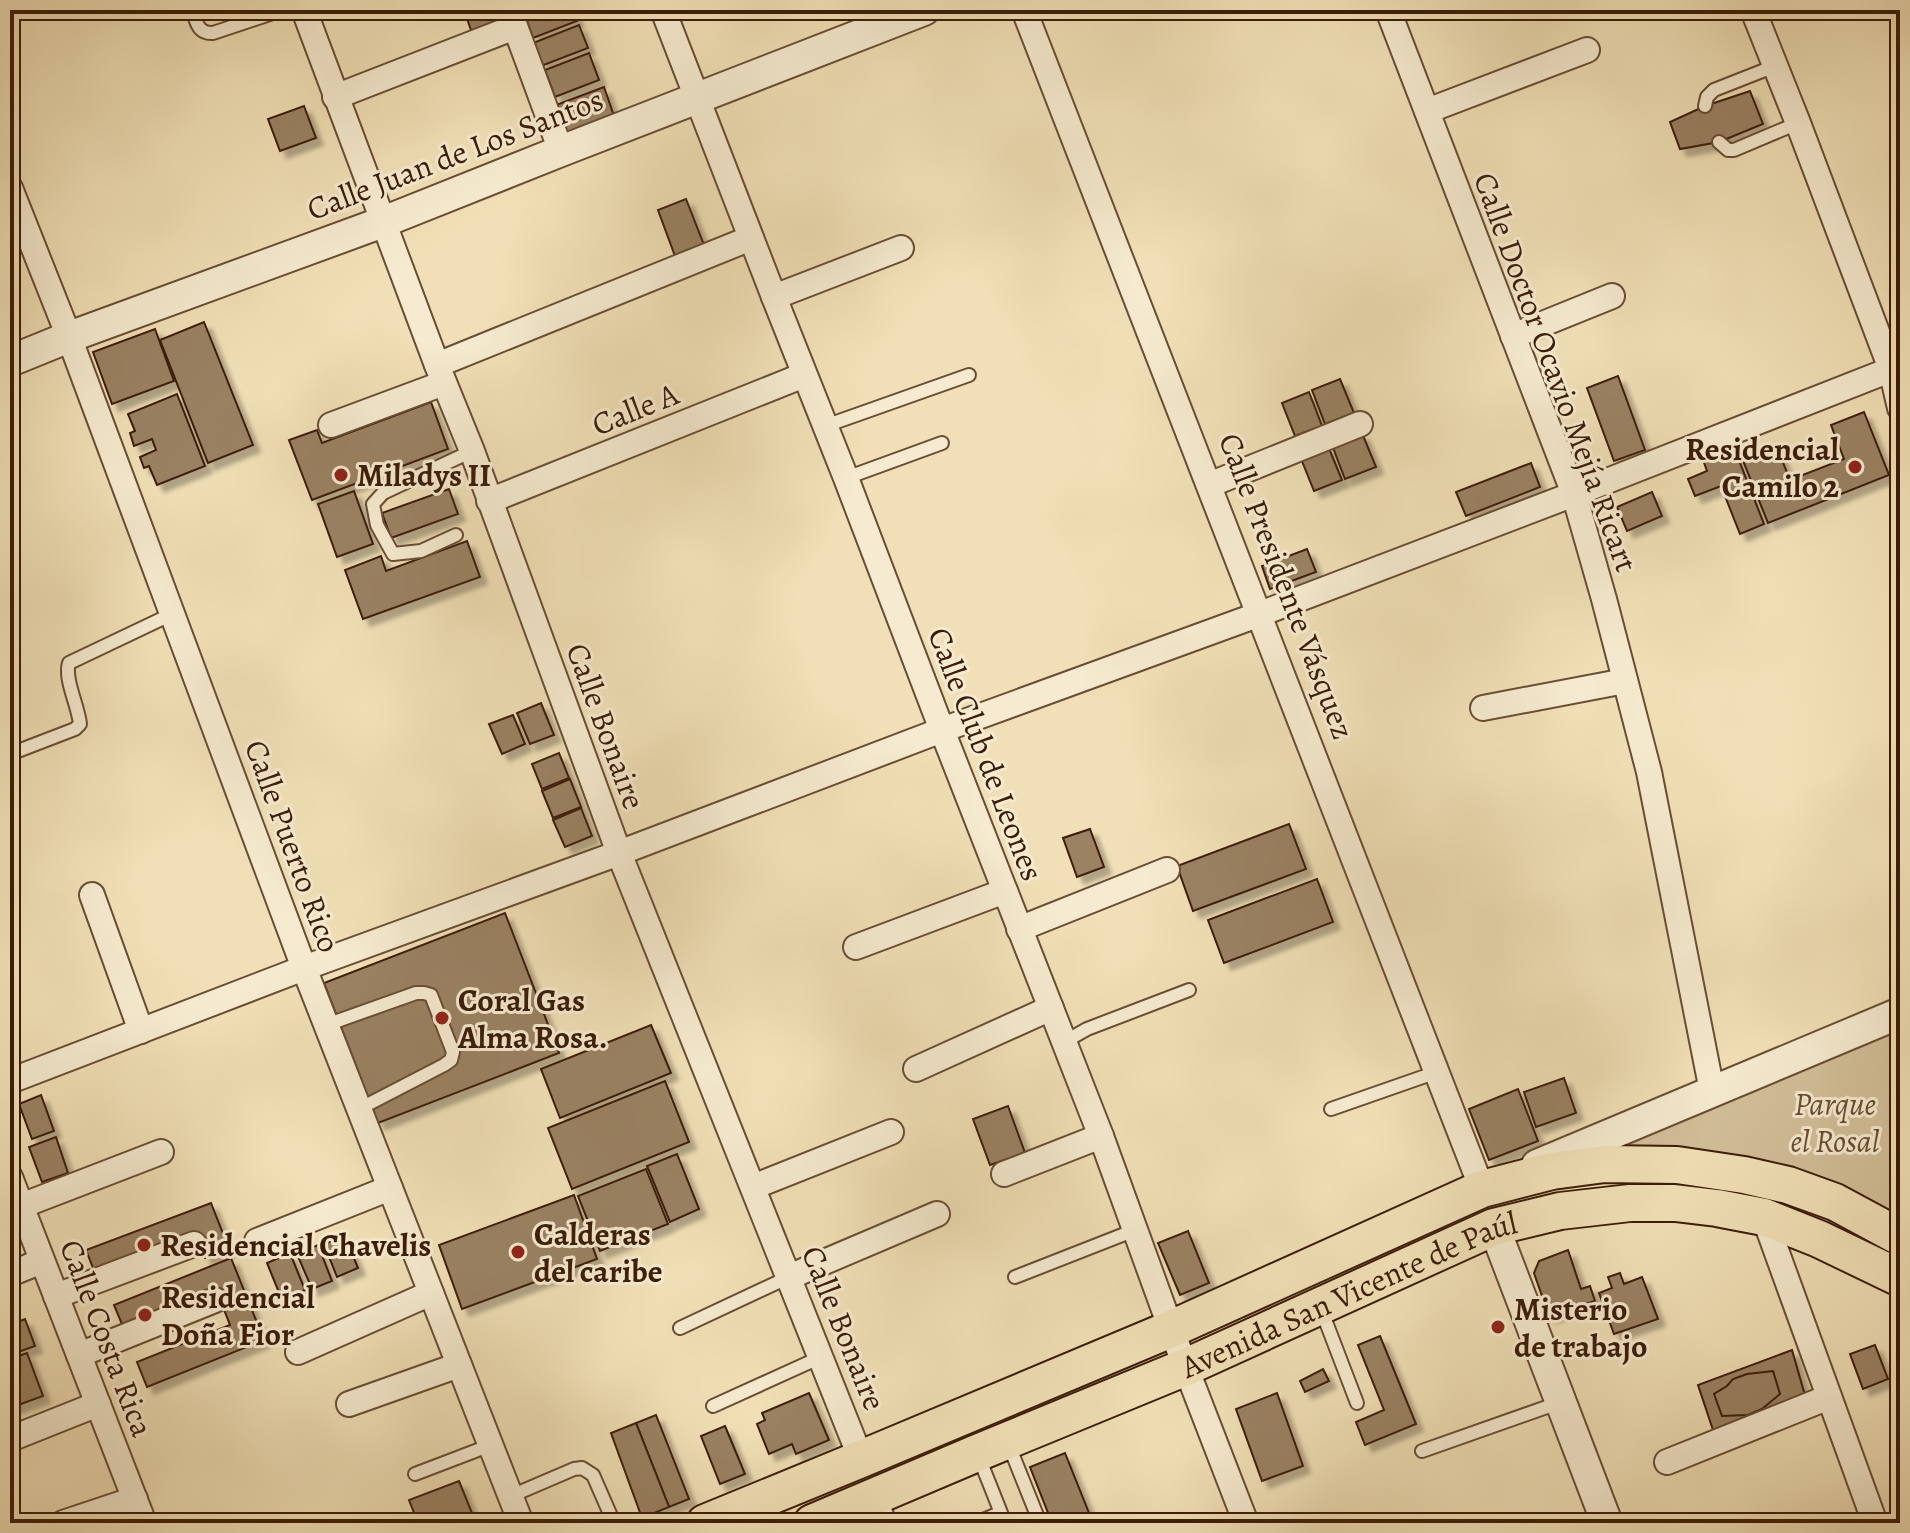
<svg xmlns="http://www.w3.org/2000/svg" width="1910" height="1533" viewBox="0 0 1910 1533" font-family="Alegreya,serif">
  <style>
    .green { fill: #d2bf99; stroke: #876e50; stroke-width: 2 }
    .building { fill: #9a8263; stroke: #3c1c08; stroke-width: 2; filter: url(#shadow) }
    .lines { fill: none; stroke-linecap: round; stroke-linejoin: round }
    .service-casing { stroke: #694d34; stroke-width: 16 }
    .minor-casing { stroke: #694d34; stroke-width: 28 }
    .tertiary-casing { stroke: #694d34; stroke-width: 34 }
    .primary-casing { stroke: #3c1c08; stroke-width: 40 }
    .service { stroke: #f6ebd0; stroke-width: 12 }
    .minor { stroke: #f6ebd0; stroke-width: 24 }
    .tertiary { stroke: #f6ebd0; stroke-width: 30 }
    .primary { stroke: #f1e0b7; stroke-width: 36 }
    .poi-dot { fill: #8f2418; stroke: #f6ebd0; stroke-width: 3 }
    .labels { text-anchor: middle; stroke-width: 6; stroke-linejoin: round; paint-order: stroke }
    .street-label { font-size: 32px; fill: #3c1c08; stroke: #f6ebd0 }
    .poi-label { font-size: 32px; font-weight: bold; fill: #3c1c08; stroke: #f6ebd0; text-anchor: start }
    .park-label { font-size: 32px; font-style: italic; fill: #694d34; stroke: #f6ebd0 }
  </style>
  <defs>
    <filter id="shadow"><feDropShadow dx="7" dy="7" stdDeviation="2" flood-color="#0004"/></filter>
  </defs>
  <rect width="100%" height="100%" fill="#f1e0b7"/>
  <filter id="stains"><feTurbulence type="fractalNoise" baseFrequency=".0025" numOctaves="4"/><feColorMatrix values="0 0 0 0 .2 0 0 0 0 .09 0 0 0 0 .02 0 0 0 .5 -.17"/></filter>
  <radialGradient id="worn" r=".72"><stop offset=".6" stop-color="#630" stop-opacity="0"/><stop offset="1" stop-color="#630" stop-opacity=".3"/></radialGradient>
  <path class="green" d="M1900 1026V1222L1608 1147Z"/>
  <g class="building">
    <path d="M464 10H494L498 24 472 33Z"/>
    <path d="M533 10H573L577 21 533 38 524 13Z"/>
    <path d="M579 25 588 48 541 66 533 43Z"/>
    <path d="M589 53 599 80 555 97 545 70Z"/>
    <path d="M604 87 614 116 567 134 556 105Z"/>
    <path d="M1750 91 1763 124 1719 142 1680 149 1670 122 1705 106Z"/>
    <path d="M304 106 316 138 280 151 268 119Z"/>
    <path d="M686 199 704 245 675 256 658 210Z"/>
    <path d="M204 322 253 445 208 463 160 340Z"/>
    <path d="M155 329 174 381 112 404 93 352Z"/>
    <path d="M1618 376 1645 450 1614 461 1587 388Z"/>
    <path d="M1340 379 1354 413 1325 424 1312 390Z"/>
    <path d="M1309 392 1322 426 1295 436 1282 403Z"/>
    <path d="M177 394 205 466 157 485 149 466 144 468 140 457 156 450 152 439 134 446 130 433 135 431 128 414Z"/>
    <path d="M431 402 448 449 312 500 289 440 317 430 322 443Z"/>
    <path d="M1864 412 1889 475 1768 523 1742 458 1776 445 1790 480 1844 459 1831 425Z"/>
    <path d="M1362 433 1376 467 1345 479 1332 445Z"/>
    <path d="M1733 445 1764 524 1740 534 1721 486 1695 496 1688 479 1707 471 1702 457Z"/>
    <path d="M1328 446 1342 480 1314 491 1300 456Z"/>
    <path d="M1531 463 1540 487 1466 516 1456 492Z"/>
    <path d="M449 489 458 514 391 538 382 513Z"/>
    <path d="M354 491 373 544 337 557 318 504Z"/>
    <path d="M1652 492 1662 516 1627 531 1617 507Z"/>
    <path d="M467 541 480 577 363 619 345 570 381 556 386 571Z"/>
    <path d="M1307 549 1316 572 1270 589 1262 566Z"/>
    <path d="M541 703 554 735 530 744 517 713Z"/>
    <path d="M513 715 525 744 502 754 489 724Z"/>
    <path d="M559 753 569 778 542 789 532 764Z"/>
    <path d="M570 779 581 807 553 818 542 791Z"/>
    <path d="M581 808 592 836 565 847 553 820Z"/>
    <path d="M1289 824 1306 869 1193 911 1177 866Z"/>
    <path d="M1090 829 1104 867 1077 877 1063 838Z"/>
    <path d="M1317 879 1333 922 1224 963 1208 920Z"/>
    <path d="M505 913 559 1053 378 1123 324 983Z"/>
    <path d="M651 1025 671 1073 560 1118 541 1069Z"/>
    <path d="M1564 1078 1576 1113 1536 1127 1524 1092Z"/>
    <path d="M665 1081 689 1142 572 1189 548 1128Z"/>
    <path d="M1518 1089 1538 1141 1489 1160 1469 1109Z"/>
    <path d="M41 1095 54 1131 32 1139 19 1104Z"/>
    <path d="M1008 1106 1025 1153 990 1165 973 1119Z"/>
    <path d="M56 1137 68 1173 42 1182 29 1147Z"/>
    <path d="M677 1154 699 1209 670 1222 647 1166Z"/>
    <path d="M646 1169 668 1224 600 1251 578 1196Z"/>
    <path d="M574 1195 597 1259 462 1309 439 1245Z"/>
    <path d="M211 1203 229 1249 205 1258 198 1240 97 1278 86 1250Z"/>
    <path d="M1188 1231 1209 1283 1180 1295 1158 1243Z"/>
    <path d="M345 1236 358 1268 337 1277 324 1244Z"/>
    <path d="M318 1245 332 1281 312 1289 297 1254Z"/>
    <path d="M1568 1250 1581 1289 1590 1286 1595 1301 1549 1316 1534 1273 1539 1261Z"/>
    <path d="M290 1253 305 1290 282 1300 267 1263Z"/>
    <path d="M231 1258 264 1340 147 1387 137 1362 230 1325 219 1297 126 1334 114 1305Z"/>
    <path d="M1620 1273 1624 1284 1642 1277 1658 1319 1614 1334 1599 1293 1612 1288 1608 1277Z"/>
    <path d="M25 1319 35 1346 10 1355V1325Z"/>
    <path d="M1380 1336 1416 1424 1365 1445 1356 1422 1384 1410 1358 1345Z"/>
    <path d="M1875 1345 1888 1379 1863 1389 1850 1354Z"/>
    <path d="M1792 1350 1806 1399 1714 1433 1698 1385Z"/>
    <path d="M27 1353 43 1396 10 1408V1359Z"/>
    <path d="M1323 1369 1329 1381 1305 1392 1300 1381Z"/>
    <path d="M1773 1371 1780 1394 1762 1409 1748 1415 1722 1416 1714 1394 1727 1386 1733 1379 1747 1374Z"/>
    <path d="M809 1393 829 1440 796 1454 792 1444 769 1454 757 1424 765 1420 762 1413Z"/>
    <path d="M1277 1393 1303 1466 1262 1481 1236 1409Z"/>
    <path d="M656 1415 689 1499 669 1507 636 1423Z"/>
    <path d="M636 1423 669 1507 642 1518 611 1433Z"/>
    <path d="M725 1426 745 1474 720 1484 701 1436Z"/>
    <path d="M1065 1453 1093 1523H1052L1030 1467Z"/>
    <path d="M459 1481 476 1523H418L409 1500Z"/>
    <path d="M579 1513 583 1523H556Z"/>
  </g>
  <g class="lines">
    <defs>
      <g id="service">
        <path d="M192 10C197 23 198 34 213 33L282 10"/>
        <path d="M1705 106 1707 97 1714 90 1775 66"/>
        <path d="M1719 142 1728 150H1734L1798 123"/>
        <path d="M825 426 969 375"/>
        <path d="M846 478 942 443"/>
        <path d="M456 535 421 551 393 554 377 525 373 504 383 493 472 451"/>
        <path d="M10 754 75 729 80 724C78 705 64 679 69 663L172 614"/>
        <path d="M326 1025 416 993H424L431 995 453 1052 451 1060 444 1065 359 1109"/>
        <path d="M1064 1042 1087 1029 1189 990"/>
        <path d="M1331 1109 1437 1072"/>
        <path d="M1015 1277 1135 1230"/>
        <path d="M1321 1309 1357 1403"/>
        <path d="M680 1328 789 1277"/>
        <path d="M713 1406 821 1357"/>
        <path d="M1008 1443 1040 1523"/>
        <path d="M1422 1451 1561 1402"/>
        <path d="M978 1455 1005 1523"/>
        <path d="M415 1474 491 1445"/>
        <path d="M511 1496 574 1469 582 1468 593 1475 614 1523"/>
        <path d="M976 1523 1000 1513"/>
      </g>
      <g id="minor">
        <path d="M304 10 437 365 472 451 619 853 861 1459"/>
        <path d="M509 10 561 151"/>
        <path d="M663 10 774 297 846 478 942 730 1101 1136 1171 1329 1246 1523"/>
        <path d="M1024 10 1482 1189"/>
        <path d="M1388 10 1574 494 1604 599 1649 772 1712 1091"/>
        <path d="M1753 10 1798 123 1891 369 1900 408"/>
        <path d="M335 97 515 27"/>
        <path d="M1427 111 1587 50"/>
        <path d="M10 188 69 337 304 968 521 1523"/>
        <path d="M774 297 901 248"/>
        <path d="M1513 336 1612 296"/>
        <path d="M437 365 751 238"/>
        <path d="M331 425 444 383"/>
        <path d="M1209 485 1360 424"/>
        <path d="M489 501 804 375"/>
        <path d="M1483 708 1625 681"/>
        <path d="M92 895 141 1031"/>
        <path d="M1019 929 1167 870"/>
        <path d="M856 947 1005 891"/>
        <path d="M916 1069 1051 1008"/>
        <path d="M10 1081 304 968 619 853 942 730 1260 614 1574 494 1900 366"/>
        <path d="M1004 1174 1101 1136"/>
        <path d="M10 1177 144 1523"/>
        <path d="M753 1187 891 1132"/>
        <path d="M21 1206 161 1152"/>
        <path d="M1764 1217 1875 1523"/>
        <path d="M257 1241 390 1188"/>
        <path d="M10 1274 42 1261"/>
        <path d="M789 1277 937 1214"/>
        <path d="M56 1296 194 1244"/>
        <path d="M298 1352 431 1293"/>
        <path d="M79 1355 215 1300"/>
        <path d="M349 1404 459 1365"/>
        <path d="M10 1439 98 1404"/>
        <path d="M1667 1462 1829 1397"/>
        <path d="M874 1498 884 1523"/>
        <path d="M63 1523 135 1499"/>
      </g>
      <g id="tertiary">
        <path d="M10 361 69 337 383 222 561 151 924 10"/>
        <path d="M1537 1165 1900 1013"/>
        <path d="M1494 1227 1607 1523"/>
      </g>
      <g id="primary">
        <path d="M705 1523 861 1459 1171 1329 1482 1189 1552 1171 1605 1164 1677 1165 1744 1175 1788 1185 1835 1202 1900 1237"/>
        <path id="s1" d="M812 1523 977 1453 1186 1367 1494 1227 1560 1211 1630 1203H1675L1717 1208 1764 1217 1819 1239 1900 1278"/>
      </g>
    </defs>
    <use href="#service" class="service-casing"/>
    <use href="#minor" class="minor-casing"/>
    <use href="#tertiary" class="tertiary-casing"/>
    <use href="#primary" class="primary-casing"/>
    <use href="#service" class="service"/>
    <use href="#minor" class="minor"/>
    <use href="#tertiary" class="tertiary"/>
    <use href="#primary" class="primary"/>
  </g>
  <g class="poi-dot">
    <circle cx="1855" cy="467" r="8"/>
    <circle cx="341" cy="475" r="8"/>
    <circle cx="442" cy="1018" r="8"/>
    <circle cx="144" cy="1245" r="8"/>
    <circle cx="518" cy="1252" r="8"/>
    <circle cx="145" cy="1315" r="8"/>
    <circle cx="1498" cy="1327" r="8"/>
  </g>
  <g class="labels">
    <g class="street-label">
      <text transform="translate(455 154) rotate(-21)" y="11">Calle Juan de Los Santos</text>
      <text transform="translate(1556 372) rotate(70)" y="11">Calle Doctor Ocavio Mejía Ricart</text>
      <text transform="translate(635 409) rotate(-22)" y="11">Calle A</text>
      <text transform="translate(1287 586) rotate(69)" y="11">Calle Presidente Vásquez</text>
      <text transform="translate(606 726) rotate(70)" y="11">Calle Bonaire</text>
      <text transform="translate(986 754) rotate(69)" y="11">Calle Club de Leones</text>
      <text transform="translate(293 846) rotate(70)" y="11">Calle Puerto Rico</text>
      <text dy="11" stroke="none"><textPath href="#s1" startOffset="584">Avenida San Vicente de Paúl</textPath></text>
      <text transform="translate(844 1328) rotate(68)" y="11">Calle Bonaire</text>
      <text transform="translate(107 1338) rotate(69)" y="11">Calle Costa Rica</text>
    </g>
    <g class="poi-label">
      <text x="1839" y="460" text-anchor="end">Residencial<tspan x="1839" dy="37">Camilo 2</tspan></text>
      <text x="357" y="486">Miladys II</text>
      <text x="458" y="1011">Coral Gas<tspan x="458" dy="37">Alma Rosa.</tspan></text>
      <text x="534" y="1245">Calderas<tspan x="534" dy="37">del caribe</tspan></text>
      <text x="160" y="1256">Residencial Chavelis</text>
      <text x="161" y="1308">Residencial<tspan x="161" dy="37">Doña Fior</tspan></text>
      <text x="1514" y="1320">Misterio<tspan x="1514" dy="37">de trabajo</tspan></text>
    </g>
    <g class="park-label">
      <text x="1835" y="1115">Parque<tspan x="1835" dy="37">el Rosal</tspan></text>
    </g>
  </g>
  <rect width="1910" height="1533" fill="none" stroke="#f1e0b7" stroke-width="40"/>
  <rect x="12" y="12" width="1886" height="1509" fill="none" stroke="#3c1c08" stroke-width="4"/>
  <rect x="20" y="20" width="1870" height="1493" fill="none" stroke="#3c1c08" stroke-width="2"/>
  <rect width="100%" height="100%" filter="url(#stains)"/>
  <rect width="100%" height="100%" fill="url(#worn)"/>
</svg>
